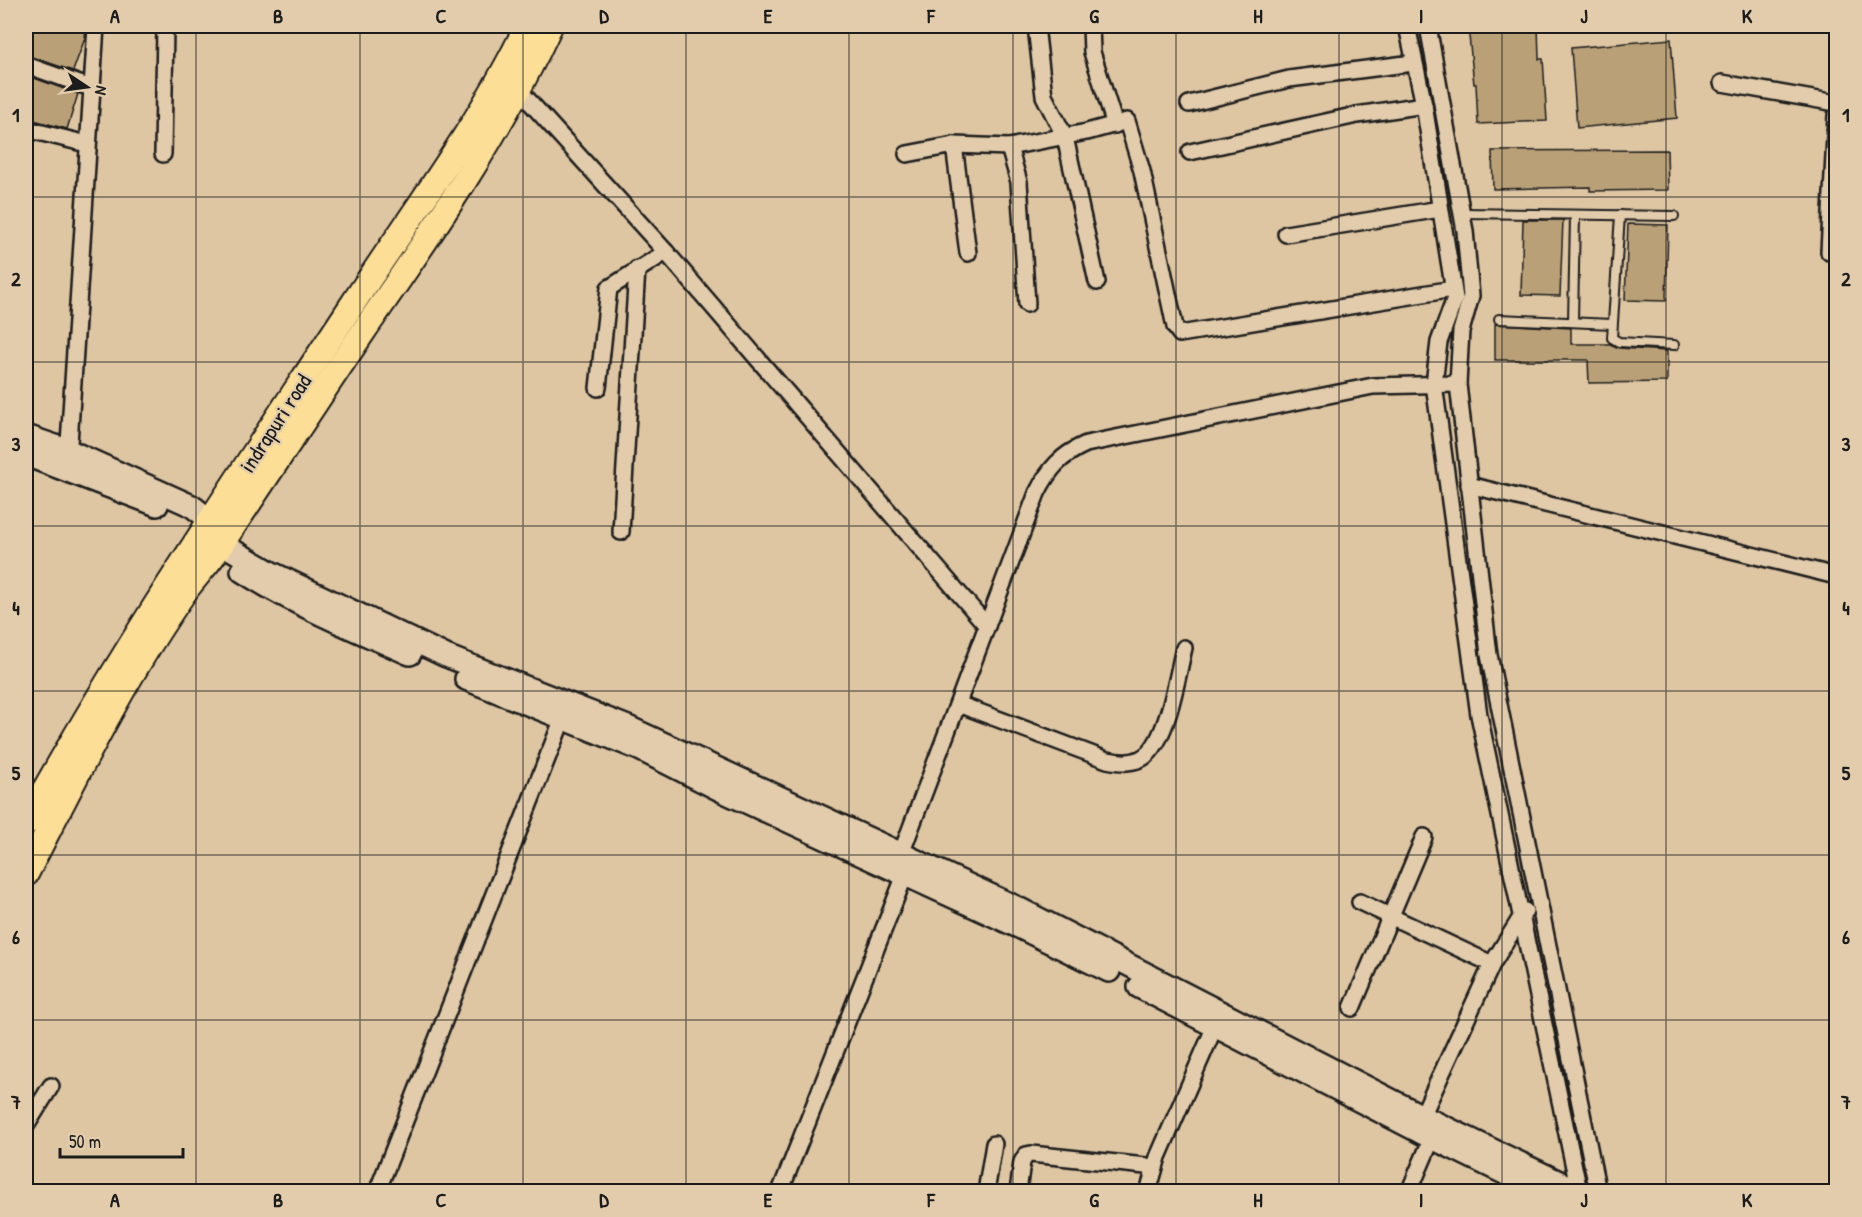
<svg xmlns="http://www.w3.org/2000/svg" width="1862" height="1217" viewBox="0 0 1862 1217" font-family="'Patrick Hand',sans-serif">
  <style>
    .building { fill: #baa077; stroke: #1c1c1c; stroke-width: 1.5 }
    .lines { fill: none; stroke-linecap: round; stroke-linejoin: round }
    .lane-casing { stroke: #1c1c1c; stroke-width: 12 }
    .street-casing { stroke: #1c1c1c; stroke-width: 20 }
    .secondary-casing { stroke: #1c1c1c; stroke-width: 26 }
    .primary-casing { stroke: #1c1c1c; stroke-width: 28 }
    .lane { stroke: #e2ccab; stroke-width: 8 }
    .street { stroke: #e2ccab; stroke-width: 15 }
    .secondary { stroke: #e2ccab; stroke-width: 21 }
    .primary { stroke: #fcde96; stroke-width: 24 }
    .grid { fill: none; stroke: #1c1c1c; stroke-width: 1.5; stroke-opacity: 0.55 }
    .labels { text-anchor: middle; stroke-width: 4.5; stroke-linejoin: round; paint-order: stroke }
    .street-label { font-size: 22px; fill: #1c1c1c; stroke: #e2ccab }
    .neatline { fill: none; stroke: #1c1c1c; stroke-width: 2 }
    .grid-label { font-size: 20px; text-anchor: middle; font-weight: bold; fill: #1c1c1c }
  </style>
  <rect width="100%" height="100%" fill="#dec6a3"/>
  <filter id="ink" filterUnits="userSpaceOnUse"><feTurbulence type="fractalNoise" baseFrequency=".0167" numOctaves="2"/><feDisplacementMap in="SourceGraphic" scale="12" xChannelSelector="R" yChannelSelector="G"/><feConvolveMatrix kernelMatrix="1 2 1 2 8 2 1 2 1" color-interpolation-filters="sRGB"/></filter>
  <g filter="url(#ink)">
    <g class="building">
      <path d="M31 26H86L85 38 73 71 26 55V32L29 33Z"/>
      <path d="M1468 26H1538L1539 59H1543L1547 121 1478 124 1476 84H1474Z"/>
      <path d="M1671 39 1677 118 1577 128 1571 48Z"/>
      <path d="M26 75 78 94 67 129 26 118Z"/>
      <path d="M1667 150 1668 190 1590 191V187L1493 189 1492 151Z"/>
      <path d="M1523 220H1563L1560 296 1521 295Z"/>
      <path d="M1628 224 1668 225 1666 301 1625 300Z"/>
      <path d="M1495 324 1571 328V344H1610L1619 348 1667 351V382L1589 383 1588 360H1495Z"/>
    </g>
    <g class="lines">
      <defs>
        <g id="lane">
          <path d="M1463 213 1674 216"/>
          <path d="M1620 215 1612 338 1619 342 1674 345"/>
          <path d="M1499 319 1612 324"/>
          <path d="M1573 322 1575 215"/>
        </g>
        <g id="street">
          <path d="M1036 26 1044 96 1065 137 1097 282"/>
          <path d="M1091 26 1092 52 1115 125"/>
          <path d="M1407 26 1424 105 1455 298 1439 342 1434 384 1479 715 1579 1191"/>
          <path d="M1428 26 1465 231 1471 296 1461 331 1458 384 1489 655 1598 1192"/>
          <path d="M26 65 91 88"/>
          <path d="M1722 83 1836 103"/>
          <path d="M519 90 666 252 987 626"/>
          <path d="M1189 104 1289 79 1413 63"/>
          <path d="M1836 116 1829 252 1836 253"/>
          <path d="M26 129 87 144"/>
          <path d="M954 145 968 253"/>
          <path d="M1009 147 1019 182 1027 304"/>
          <path d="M1190 152 1357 115 1424 105"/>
          <path d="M163 154 165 26"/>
          <path d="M907 154 954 145 1009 147 1087 132 1127 121 1142 171 1175 327 1180 334 1453 289"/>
          <path d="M1286 234 1440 209"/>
          <path d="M598 388 609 288 666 252"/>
          <path d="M68 459 96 26"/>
          <path d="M1469 485 1836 576"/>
          <path d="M621 532 637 269"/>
          <path d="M958 704 1107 760C1118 762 1129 764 1140 759 1167 748 1177 676 1184 648"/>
          <path d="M901 854 1037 493C1049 469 1061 455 1086 444L1373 386 1458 384"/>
          <path d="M1360 902 1492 964"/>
          <path d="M1352 1008 1424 837"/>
          <path d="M1418 1125 1492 964 1525 911"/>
          <path d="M26 1126 51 1086"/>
          <path d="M377 1192 563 718"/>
          <path d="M780 1192 905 875"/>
          <path d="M986 1192 994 1144"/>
          <path d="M1018 1192 1022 1162 1026 1155 1031 1154 1155 1167"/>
          <path d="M1148 1192 1158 1157 1215 1026"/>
          <path d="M1409 1192 1432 1138"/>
        </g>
        <g id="secondary">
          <path d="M26 436 70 451 192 506 211 521 222 544 272 573 446 656 628 727 1016 907 1432 1121 1580 1192"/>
          <path d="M26 455 157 505"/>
          <path d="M242 571C295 605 353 629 410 654"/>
          <path d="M466 679 639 749 720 790 1023 929 1109 971"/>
          <path d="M1139 987 1420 1132 1543 1192"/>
        </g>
        <g id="primary">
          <path d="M26 823C125 643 241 474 354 302 414 211 480 124 527 26"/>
          <path d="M26 874C76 777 123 679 186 590 197 575 210 562 220 546 269 474 316 401 365 329 432 232 501 133 550 26"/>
        </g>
      </defs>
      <use href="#lane" class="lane-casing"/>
      <use href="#street" class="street-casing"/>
      <use href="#secondary" class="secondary-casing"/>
      <use href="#primary" class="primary-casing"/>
      <use href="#lane" class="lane"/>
      <use href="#street" class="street"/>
      <use href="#secondary" class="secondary"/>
      <use href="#primary" class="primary"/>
    </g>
  </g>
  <path class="grid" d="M196 26V1192M360 26V1192M523 26V1192M686 26V1192M849 26V1192M1013 26V1192M1176 26V1192M1339 26V1192M1502 26V1192M1666 26V1192M26 197H1836M26 362H1836M26 526H1836M26 691H1836M26 855H1836M26 1020H1836"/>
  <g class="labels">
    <g class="street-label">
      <text transform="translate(275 423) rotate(-57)" y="8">indrapuri road</text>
    </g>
  </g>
  <rect width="1862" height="1217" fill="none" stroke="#e2ccab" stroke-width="66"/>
  <g transform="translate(87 87) rotate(103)" stroke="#e2ccab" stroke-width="4.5" paint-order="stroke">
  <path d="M0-4.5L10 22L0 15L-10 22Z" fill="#1c1c1c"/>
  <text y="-9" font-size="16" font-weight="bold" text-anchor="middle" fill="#1c1c1c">N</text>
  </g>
  <path d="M60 1148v9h123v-9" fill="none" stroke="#1c1c1c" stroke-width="3"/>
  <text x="69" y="1148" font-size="18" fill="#1c1c1c" stroke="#e2ccab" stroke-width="4.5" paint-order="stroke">50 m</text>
  <rect x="33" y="33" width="1796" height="1151" class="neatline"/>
  <g class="grid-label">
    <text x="115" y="23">A</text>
    <text x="278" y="23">B</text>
    <text x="441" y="23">C</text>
    <text x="604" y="23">D</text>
    <text x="768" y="23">E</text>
    <text x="931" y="23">F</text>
    <text x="1094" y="23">G</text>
    <text x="1258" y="23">H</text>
    <text x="1421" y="23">I</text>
    <text x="1584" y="23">J</text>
    <text x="1747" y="23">K</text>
    <text x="16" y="122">1</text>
    <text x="1846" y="122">1</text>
    <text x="16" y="286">2</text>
    <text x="1846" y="286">2</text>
    <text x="16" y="451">3</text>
    <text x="1846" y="451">3</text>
    <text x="16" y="615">4</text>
    <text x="1846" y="615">4</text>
    <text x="16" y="780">5</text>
    <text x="1846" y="780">5</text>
    <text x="16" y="944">6</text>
    <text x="1846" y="944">6</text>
    <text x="16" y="1109">7</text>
    <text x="1846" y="1109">7</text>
    <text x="115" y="1207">A</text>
    <text x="278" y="1207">B</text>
    <text x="441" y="1207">C</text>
    <text x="604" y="1207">D</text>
    <text x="768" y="1207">E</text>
    <text x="931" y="1207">F</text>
    <text x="1094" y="1207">G</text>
    <text x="1258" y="1207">H</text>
    <text x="1421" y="1207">I</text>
    <text x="1584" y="1207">J</text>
    <text x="1747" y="1207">K</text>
  </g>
</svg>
